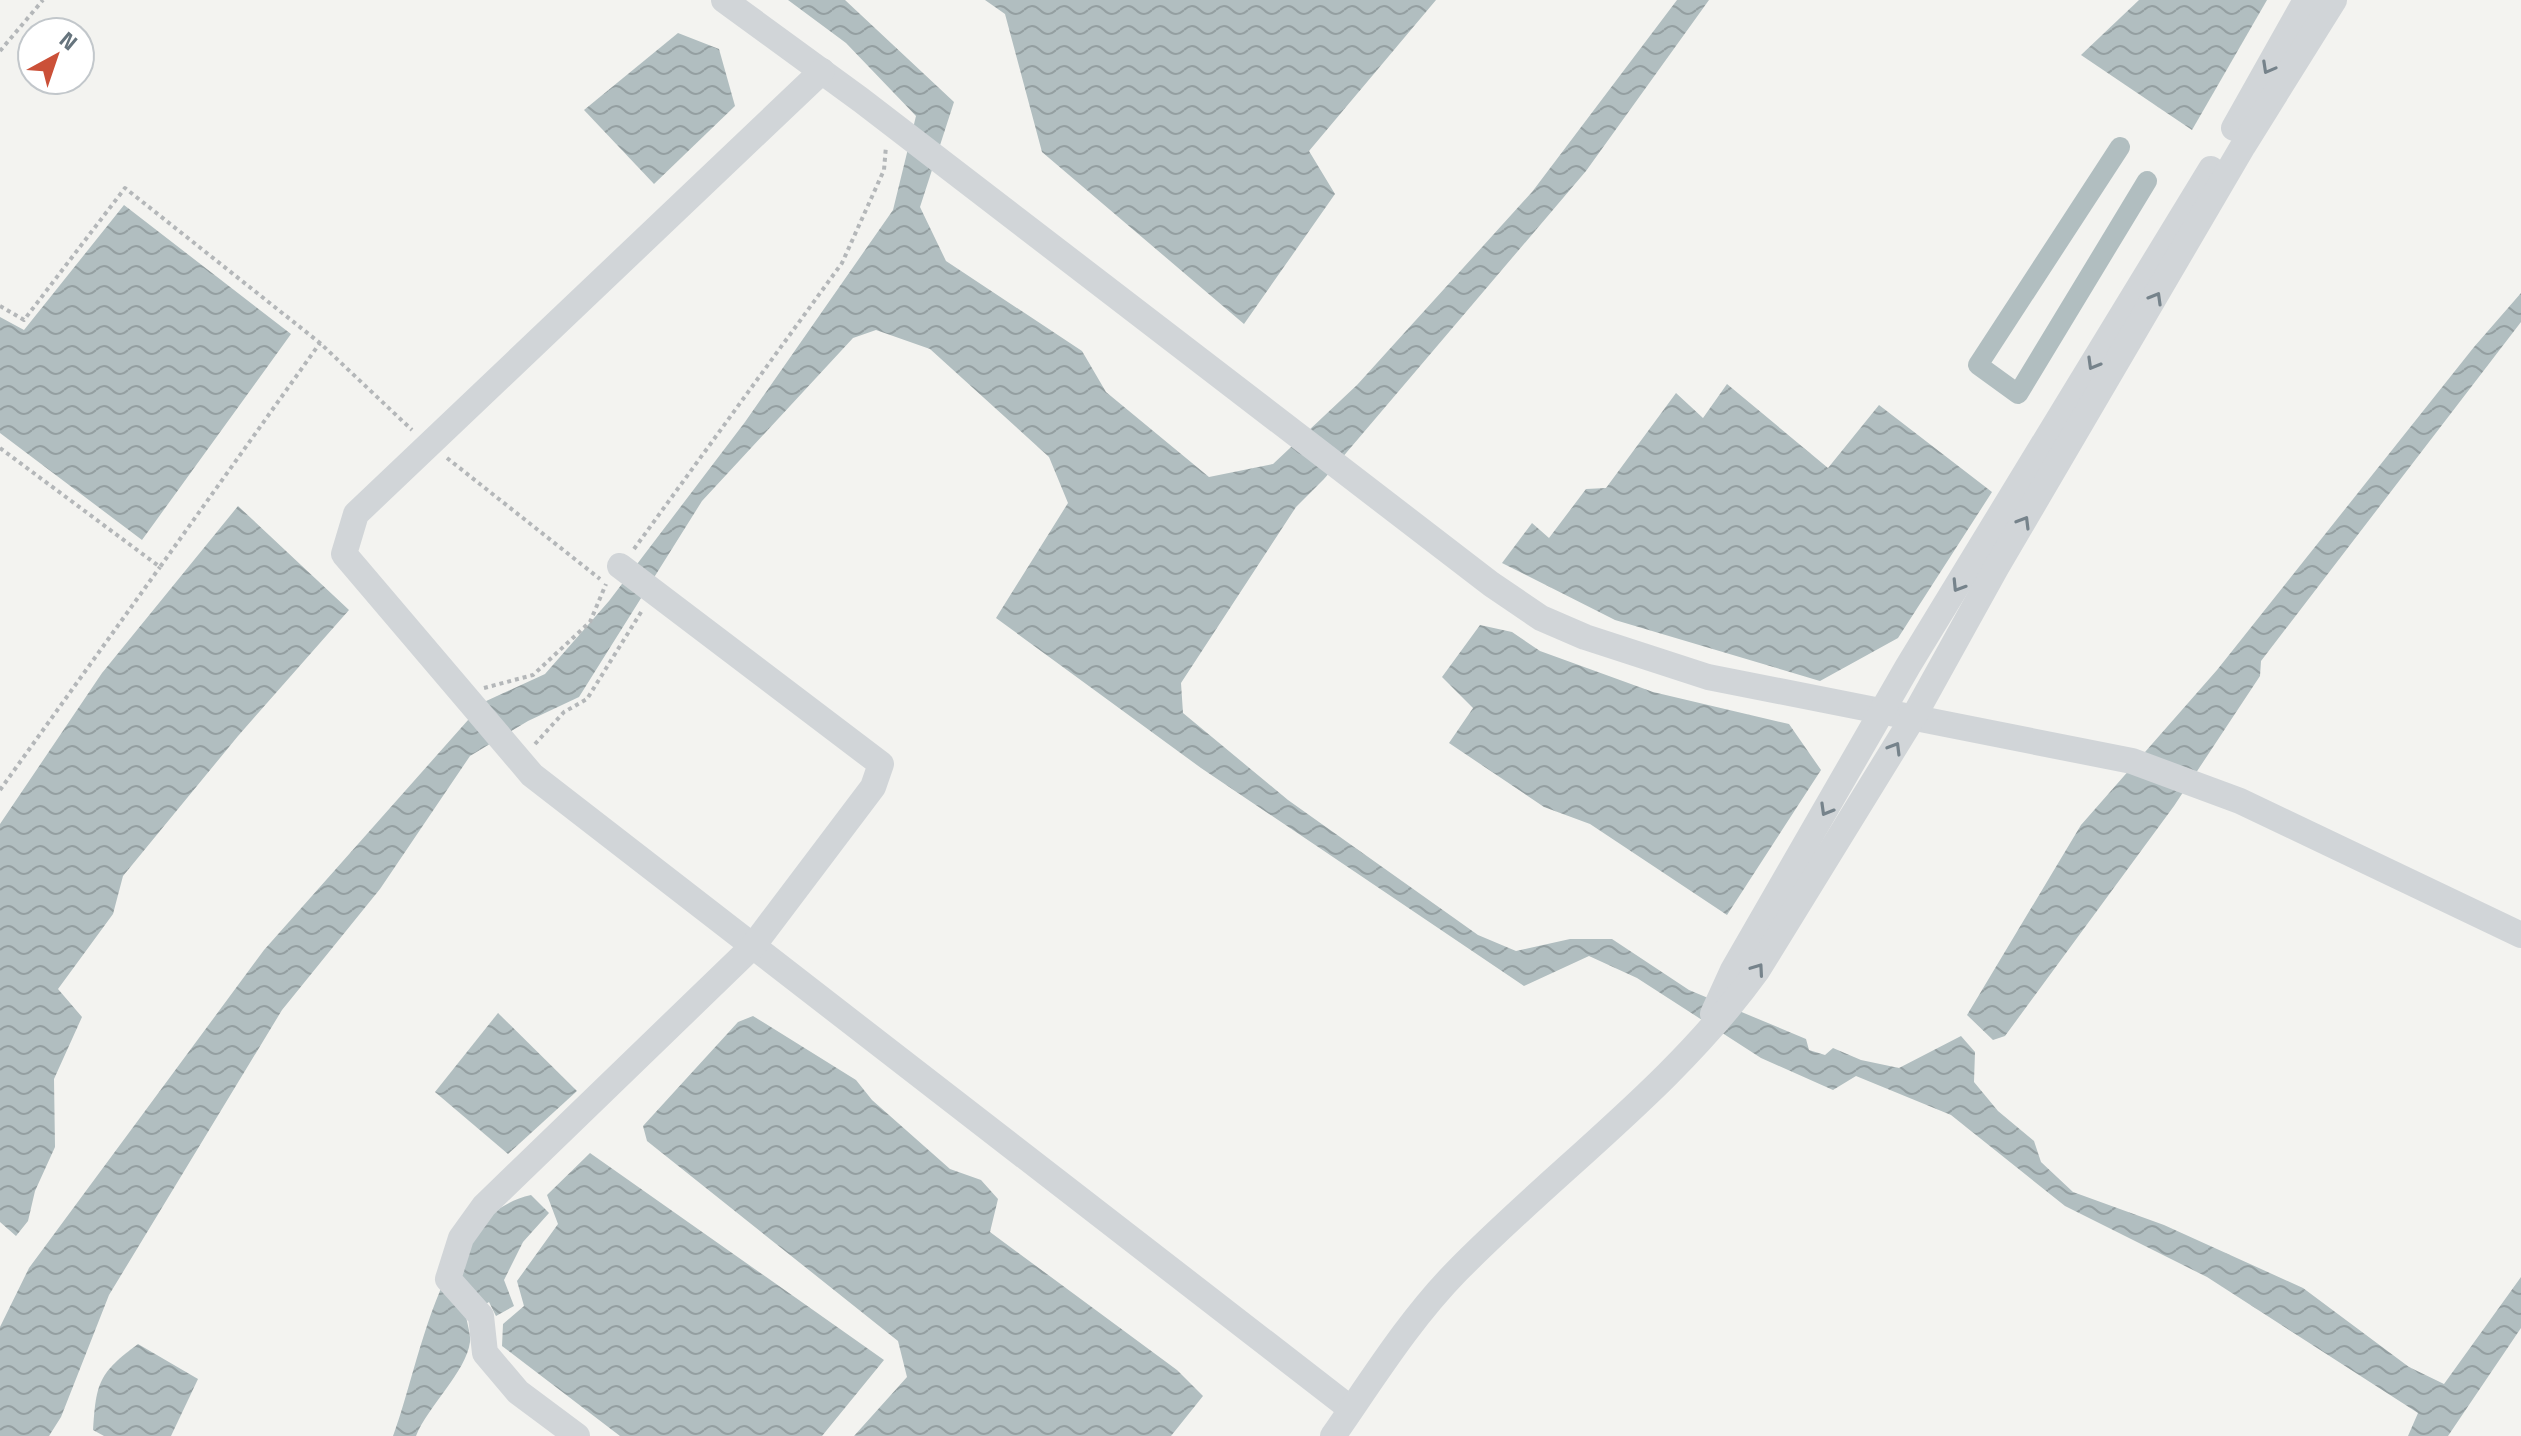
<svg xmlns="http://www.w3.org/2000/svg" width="2521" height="1436" viewBox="0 0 2521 1436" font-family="'Titillium Web',sans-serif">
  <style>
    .water { fill: url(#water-waves) }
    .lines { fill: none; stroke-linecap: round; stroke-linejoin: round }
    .canal { stroke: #b1bec0; stroke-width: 20 }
    .path { stroke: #b4b7b9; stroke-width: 4; stroke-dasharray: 4 4; stroke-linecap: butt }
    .secondary { stroke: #d1d5d8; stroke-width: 26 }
    .oneway { stroke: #76838b }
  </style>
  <defs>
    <pattern id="water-waves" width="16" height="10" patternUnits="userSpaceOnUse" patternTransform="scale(2)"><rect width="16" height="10" fill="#b1bec0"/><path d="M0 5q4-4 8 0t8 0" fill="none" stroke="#949fa1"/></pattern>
  </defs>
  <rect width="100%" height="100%" fill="#f3f3f0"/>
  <g class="water">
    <path d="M788 0H845L954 102 920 207 946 261 1082 351 1106 392 1209 477 1273 464 1357 385 1532 192 1677 0H1709L1586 171 1324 479 1296 507 1181 683 1183 713 1288 800 1478 935 1516 951 1570 939H1612L1689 990 1806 1039 1809 1050 1825 1055 1833 1048 1861 1060 1899 1068 1961 1036 1975 1052 1974 1082 1998 1111 2034 1141 2041 1162 2073 1192 2164 1225 2303 1288 2409 1367 2444 1384 2521 1277V1328L2448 1436H2408L2418 1413 2207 1277 2065 1206 1951 1115 1856 1076 1833 1090 1761 1058 1637 978 1589 956 1524 986 1201 768 996 618 1068 503 1049 457 930 349 876 330 853 338 702 501 579 697 528 721 470 756 380 889 282 1010 109 1295 61 1417 49 1436H0V1327L29 1268 264 950 484 702 545 674 609 601 745 422 893 210 916 116 846 43Z"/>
    <path d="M985 0H1436L1309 151 1335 194 1244 324 1042 152 1005 14Z"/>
    <path d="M2139 0H2267L2192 130 2081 55Z"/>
    <path d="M678 33 719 49 735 106 654 184 584 110Z"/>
    <path d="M124 205 291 334 142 540 0 433V317L24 330Z"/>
    <path d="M2521 293V322L2261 661 2260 676 2174 806 2005 1036 1993 1040 1967 1015 2081 825 2217 670 2474 347Z"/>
    <path d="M1727 384 1828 468 1879 405 1992 492 1898 638 1820 681 1615 620 1502 563 1532 523 1549 538 1586 489 1606 488 1676 393 1703 418Z"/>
    <path d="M238 506 349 610 238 736 123 876 113 914 58 989 82 1017 54 1079 55 1147 35 1191 28 1221 16 1236 0 1222V824L102 673Z"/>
    <path d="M1480 625 1512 632 1540 651 1653 692 1789 724 1821 770 1727 915 1590 824 1544 807 1449 743 1473 708 1442 677Z"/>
    <path d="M498 1013 577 1091 508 1154 435 1092Z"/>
    <path d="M753 1016 856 1080 872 1100 950 1169 981 1180 998 1199 990 1232 1177 1370 1203 1396 1171 1436H854L907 1377 898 1341 647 1141 643 1126 738 1022Z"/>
    <path d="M590 1153 884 1360 822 1436H620L502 1346 503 1324 524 1306 517 1281 558 1224 547 1195Z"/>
    <path d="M531 1195 549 1213 523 1242 504 1280 514 1306 496 1316 489 1302 466 1316C467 1323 471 1335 470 1342 466 1372 428 1406 416 1436H393C421 1362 439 1216 531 1195Z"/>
    <path d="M138 1344 198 1379 171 1436H104L93 1430C96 1382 99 1373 138 1344Z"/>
  </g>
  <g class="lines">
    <path class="canal" d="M2120 147 1978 365 2018 394 2147 181"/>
    <g class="path">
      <path d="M0 51 43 0"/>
      <path d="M0 306 24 320 125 188 320 343 412 430"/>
      <path d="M0 448 160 567 320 343"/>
      <path d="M447 458 600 579"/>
      <path d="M634 549 842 263 884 170 886 146"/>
      <path d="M484 688 533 675 590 622 606 584"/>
      <path d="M535 744 564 712 587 699 643 609"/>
      <path d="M0 790 160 567"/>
    </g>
    <g class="secondary">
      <path d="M724 0 861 100 1491 584 1541 618 1585 637 1708 677 2132 761 2240 801 2521 935"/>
      <path d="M822 71 356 514 344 554 532 775 1351 1409"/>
      <path d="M2234 128 2306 0"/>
      <path d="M1713 1014 1733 970 1908 666 2211 169"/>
      <path d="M577 1436 518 1392 485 1353 481 1316 448 1279 461 1238 484 1206 753 946 873 787 881 764 620 566"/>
      <path d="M1333 1436C1372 1380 1409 1320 1457 1271 1556 1170 1673 1087 1757 971L1914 716 1996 568 2243 146 2334 0"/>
    </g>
  </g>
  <defs><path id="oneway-chevron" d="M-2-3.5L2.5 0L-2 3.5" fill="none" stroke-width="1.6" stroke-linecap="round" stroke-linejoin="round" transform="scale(2)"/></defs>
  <g class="oneway">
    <use href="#oneway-chevron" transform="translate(2268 68) rotate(119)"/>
    <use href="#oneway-chevron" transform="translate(2156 298) rotate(-60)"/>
    <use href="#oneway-chevron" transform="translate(2093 364) rotate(120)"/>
    <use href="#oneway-chevron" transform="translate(2024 522) rotate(-59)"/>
    <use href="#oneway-chevron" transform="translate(1958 586) rotate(122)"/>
    <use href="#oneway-chevron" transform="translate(1895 748) rotate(-59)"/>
    <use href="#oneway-chevron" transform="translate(1826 810) rotate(120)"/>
    <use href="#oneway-chevron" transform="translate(1758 969) rotate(-55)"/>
  </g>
  <g transform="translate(56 56) rotate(40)"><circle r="38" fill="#ffffff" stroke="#c2c7cb" stroke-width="2"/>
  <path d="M0-6L14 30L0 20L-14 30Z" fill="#cb5038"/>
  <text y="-12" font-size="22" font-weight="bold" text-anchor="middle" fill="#66747d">N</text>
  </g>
</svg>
